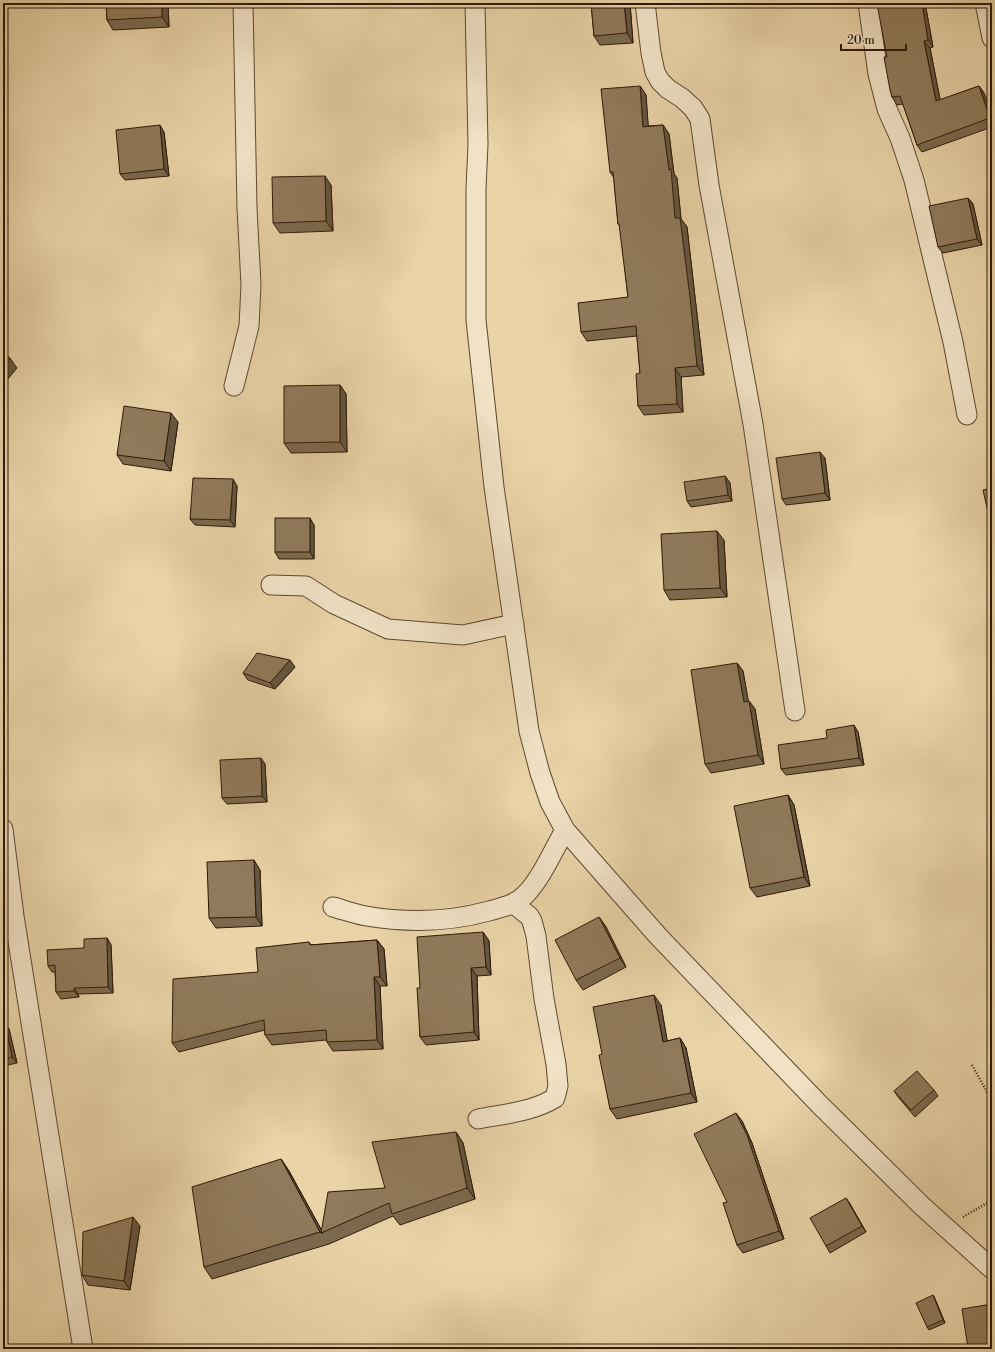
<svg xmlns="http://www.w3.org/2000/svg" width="995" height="1352" viewBox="0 0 995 1352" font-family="'Libre Bodoni',serif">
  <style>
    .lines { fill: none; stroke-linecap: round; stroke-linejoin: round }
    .street-casing { stroke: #5e4830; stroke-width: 21 }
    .path { stroke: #2f1a08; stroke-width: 2.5; stroke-dasharray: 1 2; stroke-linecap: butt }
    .street { stroke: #f1e2c6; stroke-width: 19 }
    .wall { fill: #7c694e; stroke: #2f1a08 }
    .shaded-wall { fill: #655540; stroke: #2f1a08 }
    .building { fill: #907a5b; stroke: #2f1a08 }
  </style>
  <rect width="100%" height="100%" fill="#e9d3a7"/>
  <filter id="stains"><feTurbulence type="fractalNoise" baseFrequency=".005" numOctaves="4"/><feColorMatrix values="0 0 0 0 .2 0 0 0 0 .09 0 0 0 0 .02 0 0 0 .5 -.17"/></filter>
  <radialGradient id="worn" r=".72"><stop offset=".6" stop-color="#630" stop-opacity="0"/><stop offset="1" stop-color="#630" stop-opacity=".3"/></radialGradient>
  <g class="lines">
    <defs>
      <g id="street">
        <path d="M475 3 478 144 476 189V320L494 487 529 731 540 773 550 802 565 830 658 936 819 1104 922 1206 992 1269"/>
        <path d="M645 3 651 53 655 72 660 81 668 89 682 98 693 108 700 119 709 185 753 424 795 711"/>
        <path d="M868 3 878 74 887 109 900 138 914 180 953 342 967 415"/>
        <path d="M985 3 992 38"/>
        <path d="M234 386 249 326 251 285 247 208 243 3"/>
        <path d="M271 585 306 586 334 604 388 629 463 635 514 624"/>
        <path d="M3 829 14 916 83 1349"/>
        <path d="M333 907C344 910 355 914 366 916 407 923 449 922 489 911 503 907 515 905 525 895 541 879 553 851 565 830"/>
        <path d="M478 1119C504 1114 532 1112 555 1098L558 1086 556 1064 544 999 536 936 532 921 529 916 514 904"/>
      </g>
    </defs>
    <use href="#street" class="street-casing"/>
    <g class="path">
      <path d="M972 1065 992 1101"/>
      <path d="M963 1217 992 1200"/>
    </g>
    <use href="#street" class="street"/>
  </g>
  <g class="wall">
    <path d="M106 3H168L169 27 113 30 107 20Z"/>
    <path d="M591 3H630L633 43 600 45 594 36Z"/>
    <path d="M882 3H925L933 47 930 48 940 100 979 86 984 93 992 116V127L922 152 917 145 903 104 897 105 892 97Z"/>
    <path d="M640 86 646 95 648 126 663 125 669 134 674 174 677 178 681 219 687 227 696 306 704 375 681 377 683 412 644 415 638 406 640 373 637 336 587 341 581 332 628 297 620 225 618 224 614 178 610 172Z"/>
    <path d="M164 132 169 176 125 180 120 174Z"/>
    <path d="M331 185 333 231 280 233 273 223Z"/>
    <path d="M968 198 973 204 982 245 943 253 938 247Z"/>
    <path d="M340 385 346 394 347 452 291 453 284 443Z"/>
    <path d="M178 422 171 471 123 464 117 455Z"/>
    <path d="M825 458 830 500 786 505 782 499Z"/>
    <path d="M725 476 730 483 732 501 691 507 687 501Z"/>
    <path d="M237 486 235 527 195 525 190 519Z"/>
    <path d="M314 525V559H279L275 552Z"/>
    <path d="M724 540 727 597 670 600 664 590Z"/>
    <path d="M737 663 743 671 748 701H749L755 709 764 764 711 773 705 764Z"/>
    <path d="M295 667 275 689 248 680 243 673Z"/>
    <path d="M858 732 864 765 786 775 781 769Z"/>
    <path d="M265 764 267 802 227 804 222 798Z"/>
    <path d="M788 795 794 805 810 886 757 897 750 888Z"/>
    <path d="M260 870 262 926 216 928 209 918Z"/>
    <path d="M599 917 606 927 626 967 583 990 576 980Z"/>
    <path d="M483 932 489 941 491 975 477 976 479 1040 426 1045 420 1037V988Z"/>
    <path d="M107 938 111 945 113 993 78 994 79 997 61 999 56 992 55 972H52L48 966 84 948Z"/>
    <path d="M377 940 384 949 387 986H380L383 1049 333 1051 327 1042 326 1040 272 1045 265 1035V1030L179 1052 172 1043 258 972 309 942 311 945Z"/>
    <path d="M661 1005 667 1041 680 1038 686 1048 697 1102 617 1119 610 1109 602 1054Z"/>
    <path d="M3 1023 9 1029 17 1063 3 1066Z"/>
    <path d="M934 1090 938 1096 915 1117 899 1098 894 1091Z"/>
    <path d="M742 1121 752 1143 784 1239 743 1253 737 1245 727 1202Z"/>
    <path d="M456 1132 463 1143 475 1199 400 1225 393 1216 329 1244 212 1279 204 1267 281 1159 289 1171 322 1231 385 1188Z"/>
    <path d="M846 1198 850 1204 866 1232 830 1253 826 1246Z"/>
    <path d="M140 1226 130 1290 88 1285 82 1275Z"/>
    <path d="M933 1295 935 1299 945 1323 929 1330 927 1327Z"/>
    <path d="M992 1304V1349H969L968 1348Z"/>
  </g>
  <g class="shaded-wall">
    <path d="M162 3H168L169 27 162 17Z"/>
    <path d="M624 3H630L633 43 627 33Z"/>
    <path d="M922 3H925L933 47 928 40Z"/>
    <path d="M924 41 930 48 942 109 936 101Z"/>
    <path d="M640 86 646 95 649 136 643 127Z"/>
    <path d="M979 86 984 93 992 116V121L990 118Z"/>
    <path d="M160 125 164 132 169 176 164 169Z"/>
    <path d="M663 125 669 134 674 174 677 178 681 219 687 227 696 306 704 375 697 366 675 218Z"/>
    <path d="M325 176 331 185 333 231 326 221Z"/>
    <path d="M968 198 973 204 982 245 977 239Z"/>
    <path d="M10 358 17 368 3 385V367Z"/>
    <path d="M675 368 681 377 683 412 677 404Z"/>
    <path d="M340 385 346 394 347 452 340 442Z"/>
    <path d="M171 413 178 422 171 471 164 461Z"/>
    <path d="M820 452 825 458 830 500 825 493Z"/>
    <path d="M725 476 730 483 732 501 728 495Z"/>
    <path d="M233 479 237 486 235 527 230 520Z"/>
    <path d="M310 518 314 525V559L310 552Z"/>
    <path d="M717 531 724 540 727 597 720 588Z"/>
    <path d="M290 660 295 667 275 689 270 683Z"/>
    <path d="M737 663 743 671 750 710 744 702Z"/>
    <path d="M749 701 755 709 764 764 758 755Z"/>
    <path d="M854 725 858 732 864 765 859 758Z"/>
    <path d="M261 758 265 764 267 802 262 796Z"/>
    <path d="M788 795 794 805 810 886 804 877Z"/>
    <path d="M254 860 260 870 262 926 256 917Z"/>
    <path d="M599 917 606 927 626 967 620 958Z"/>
    <path d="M483 932 489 941 491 975 486 967Z"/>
    <path d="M107 938 111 945 113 993 108 987Z"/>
    <path d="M377 940 384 949 387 986 380 977Z"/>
    <path d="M471 968 477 976 479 1040 474 1032Z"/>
    <path d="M374 977 380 986 383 1049 377 1040Z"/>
    <path d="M74 988 78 994 79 997 74 991Z"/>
    <path d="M654 995 661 1005 669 1051 663 1042Z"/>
    <path d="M5 1023 9 1029 17 1063 12 1057Z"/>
    <path d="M680 1038 686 1048 697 1102 691 1093Z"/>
    <path d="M736 1113 742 1121 752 1143 784 1239 779 1231Z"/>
    <path d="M456 1132 463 1143 475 1199 467 1188Z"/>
    <path d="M281 1159 289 1171 323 1233H321L320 1232Z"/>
    <path d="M846 1198 850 1204 866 1232 862 1226Z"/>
    <path d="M133 1217 140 1226 130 1290 124 1281Z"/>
    <path d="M933 1295 935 1299 945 1323 943 1320Z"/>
  </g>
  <g class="building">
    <path d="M106 3H162V17L107 20Z"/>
    <path d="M591 3H624L627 33 594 36Z"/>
    <path d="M882 3H922L928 40 924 41 936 101 979 86 990 118 917 145 900 96 892 97 890 90 884 57H887L877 4Z"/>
    <path d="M640 86 643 127 663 125 669 170 671 169 675 218H680L690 297 697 366 675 368 677 404 638 406 636 374 640 373 636 326 581 332 578 303 628 297 619 224H618L613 172H610L601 89Z"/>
    <path d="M160 125 164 169 120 174 116 130Z"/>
    <path d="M325 176 326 221 273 223 272 177Z"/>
    <path d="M968 198 977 239 938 247 929 206Z"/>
    <path d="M3 352 10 358 3 367Z"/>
    <path d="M340 385V442L284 443V386Z"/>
    <path d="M124 406 171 413 164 461 117 455Z"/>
    <path d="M820 452 825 493 782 499 776 458Z"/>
    <path d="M725 476 728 495 687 501 684 482Z"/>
    <path d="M193 478 233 479 230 520 190 519Z"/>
    <path d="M992 488V530L983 490Z"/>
    <rect x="275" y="518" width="35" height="34"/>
    <path d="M717 531 720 588 664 590 661 534Z"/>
    <path d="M257 653 290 660 270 683 243 673Z"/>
    <path d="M737 663 744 702 749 701 758 755 705 764 691 670Z"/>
    <path d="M854 725 859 758 781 769 778 745 827 738 826 730Z"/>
    <path d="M261 758 262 796 222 798 220 760Z"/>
    <path d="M788 795 804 877 750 888 734 806Z"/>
    <path d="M254 860 256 917 209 918 207 862Z"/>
    <path d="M599 917 620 958 576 980 555 940Z"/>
    <path d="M483 932 486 967 471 968 474 1032 420 1037 417 988H420L417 937Z"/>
    <path d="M107 938 108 987 74 988V991L56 992 55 965 48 966 47 950 84 948V939Z"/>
    <path d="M377 940 380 977H374L377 1040 327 1042 326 1030 265 1035 264 1020 172 1043 173 979 258 972 256 948 309 942 310 945Z"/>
    <path d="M654 995 663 1042 680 1038 691 1093 610 1109 599 1055 602 1054 593 1007Z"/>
    <path d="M3 1023H5L12 1057 3 1059Z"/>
    <path d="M917 1071 934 1090 911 1110 894 1091Z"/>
    <path d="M736 1113 747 1135 779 1231 737 1245 723 1203 727 1202 694 1134Z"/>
    <path d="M456 1132 467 1188 392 1214 389 1203 321 1233 328 1192 385 1188 372 1142Z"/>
    <path d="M281 1159 320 1232 204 1267 192 1187Z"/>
    <path d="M846 1198 862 1226 826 1246 810 1218Z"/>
    <path d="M133 1217 124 1281 82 1275 83 1232Z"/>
    <path d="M933 1295 943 1320 927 1327 916 1303Z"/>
    <path d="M992 1304V1344L968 1348 962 1309Z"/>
  </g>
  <rect width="995" height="1352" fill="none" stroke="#e9d3a7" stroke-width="16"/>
  <rect x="4" y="4" width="987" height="1344" fill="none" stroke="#2f1a08" stroke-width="2"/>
  <rect x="8" y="8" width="979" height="1336" fill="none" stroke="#2f1a08"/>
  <path d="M841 44v6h65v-6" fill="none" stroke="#2f1a08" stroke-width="2"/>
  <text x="847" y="44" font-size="12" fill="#2f1a08" stroke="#f1e2c6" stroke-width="3" paint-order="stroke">20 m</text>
  <rect width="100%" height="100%" filter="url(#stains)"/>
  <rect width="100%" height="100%" fill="url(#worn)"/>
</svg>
